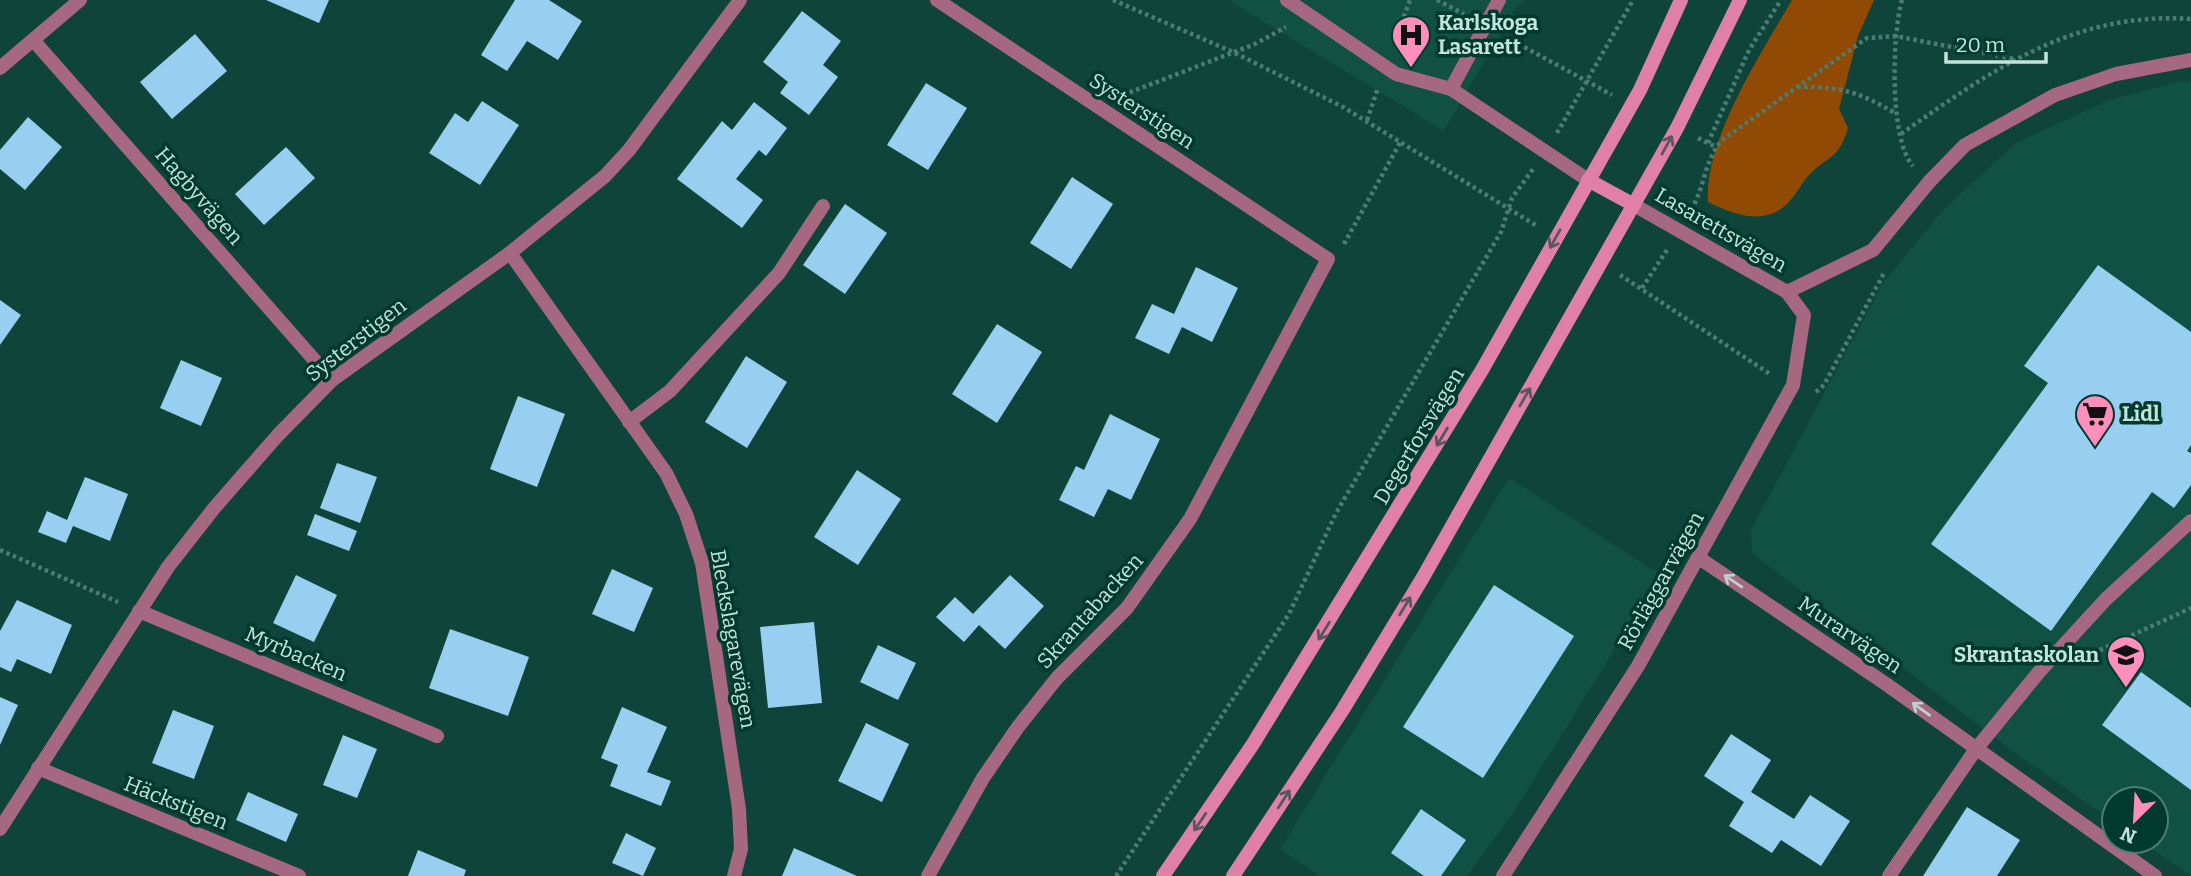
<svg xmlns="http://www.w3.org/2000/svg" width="2191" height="876" viewBox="0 0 2191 876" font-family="Bitter,serif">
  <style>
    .built { fill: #105144 }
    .green { fill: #914a03 }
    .building { fill: #98cff0 }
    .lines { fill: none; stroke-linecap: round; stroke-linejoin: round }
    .path { stroke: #4e7c71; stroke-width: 4.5; stroke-dasharray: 3.5 3.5; stroke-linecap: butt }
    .service { stroke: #a66880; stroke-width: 14 }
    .minor { stroke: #a66880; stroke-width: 14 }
    .tertiary { stroke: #a66880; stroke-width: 14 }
    .secondary { stroke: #e180a7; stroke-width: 14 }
    .oneway { stroke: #5a565f }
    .oneway2 { stroke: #c0d1cc }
    .labels { text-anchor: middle; stroke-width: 7; stroke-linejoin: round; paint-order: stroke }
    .poi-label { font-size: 21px; font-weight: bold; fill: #c4e4da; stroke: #003a2f; text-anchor: start }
    .street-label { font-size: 21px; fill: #c4e4da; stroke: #003a2f }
  </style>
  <rect width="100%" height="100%" fill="#0e4439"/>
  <g class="built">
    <path d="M1228 0H1525L1516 8 1444 131Z"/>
    <path d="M2176 82H2191V876L2141 841H2156V799H2114V822L2015 753 1753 554 1750 532 1883 283 1944 209 2016 143 2107 101Z"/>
    <path d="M1509 478 1661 575 1512 815 1467 876H1320L1280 849Z"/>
  </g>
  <path class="green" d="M1792 0H1874L1858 36 1839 109 1848 128C1838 161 1829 154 1808 176 1801 184 1796 195 1788 203 1764 227 1733 214 1708 202 1704 140 1761 54 1792 0Z"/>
  <g class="building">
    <path d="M266 0H329L319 23Z"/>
    <path d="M515 0H549L582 21 558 60 527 41 507 71 481 55Z"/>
    <path d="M802 11 841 41 823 65 838 77 809 115 780 93 788 82 763 62Z"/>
    <path d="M195 34 227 71 172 119 140 82Z"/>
    <path d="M926 83 967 108 928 170 887 145Z"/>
    <path d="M482 101 519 125 480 185 429 153 455 113 468 122Z"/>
    <path d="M754 102 787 128 766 156 759 150 736 179 763 200 742 228 677 179 722 121 732 130Z"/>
    <path d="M28 117 62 147 25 190 0 169V150Z"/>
    <path d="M286 147 315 178 264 225 235 194Z"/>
    <path d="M1072 177 1113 204 1071 269 1030 243Z"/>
    <path d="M845 204 887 233 845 294 803 265Z"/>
    <path d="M2098 265 2191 332V445L2187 451 2191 453V485L2174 508 2152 492 2051 631 1931 544 2048 383 2024 366Z"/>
    <path d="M1196 267 1238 288 1212 342 1182 327 1169 354 1135 338 1152 304 1174 314Z"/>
    <path d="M0 300 21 315 0 345Z"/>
    <path d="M997 324 1042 352 997 423 952 394Z"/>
    <path d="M746 356 787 382 747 448 705 422Z"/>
    <path d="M181 360 222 378 201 426 160 408Z"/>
    <path d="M518 396 565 414 537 487 490 469Z"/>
    <path d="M1110 414 1160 439 1131 500 1108 489 1094 517 1059 500 1076 466 1084 470Z"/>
    <path d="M337 463 377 477 360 523 320 508Z"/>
    <path d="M857 470 901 499 858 565 814 537Z"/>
    <path d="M85 477 128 494 110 541 73 526 66 543 38 532 47 511 67 520Z"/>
    <path d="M315 514 357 531 349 551 307 535Z"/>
    <path d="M612 569 653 588 634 632 592 614Z"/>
    <path d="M296 575 337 595 314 642 273 623Z"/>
    <path d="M1010 575 1044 606 1005 649 979 625 964 642 936 617 955 597 973 614Z"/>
    <path d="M1494 585 1574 636 1483 778 1403 727Z"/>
    <path d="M17 600 72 625 51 674 17 659 11 672 0 667V631Z"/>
    <path d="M814 622 822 703 768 708 760 627Z"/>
    <path d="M450 629 529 657 508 716 429 688Z"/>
    <path d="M878 645 916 663 898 700 860 682Z"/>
    <path d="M2141 672 2191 708V790L2102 725Z"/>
    <path d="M0 697 18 705 0 745Z"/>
    <path d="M622 707 667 727 647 772 671 781 661 806 610 786 618 765 601 758Z"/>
    <path d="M173 710 214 726 194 779 152 763Z"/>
    <path d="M866 723 909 744 882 802 838 781Z"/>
    <path d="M1731 734 1771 760 1751 792 1794 819 1810 795 1850 821 1821 866 1781 840 1772 853 1729 826 1744 802 1704 776Z"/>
    <path d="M343 735 377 749 357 798 323 785Z"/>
    <path d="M248 792 298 814 286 842 236 820Z"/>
    <path d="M1967 807 2020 840 1997 876H1923Z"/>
    <path d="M1421 809 1466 840 1441 876H1424L1391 853Z"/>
    <path d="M626 833 656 848 643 876 612 863Z"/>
    <path d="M794 848 857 876H782Z"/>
    <path d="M418 850 466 870 464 876H408Z"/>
  </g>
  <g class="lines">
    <g class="path">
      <path d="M1113 0 1233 52 1343 107 1537 226"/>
      <path d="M1437 0 1464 14"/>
      <path d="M1902 0C1892 34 1889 140 1913 166"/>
      <path d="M1506 37 1612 95"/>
      <path d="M1394 43 1410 0"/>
      <path d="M1797 87C1841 86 1859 92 1897 114"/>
      <path d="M1123 95 1255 44 1286 27"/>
      <path d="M1367 120 1378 88"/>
      <path d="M1557 133 1633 0"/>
      <path d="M1901 134C1992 70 2074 11 2191 19"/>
      <path d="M1698 138 1716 147"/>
      <path d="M1708 143 1749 50 1781 0"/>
      <path d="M1691 210C1705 187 1704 161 1722 140L1867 38 1895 36 2014 59"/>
      <path d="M1344 244 1401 141"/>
      <path d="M1620 275 1770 374"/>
      <path d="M1642 288 1667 250"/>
      <path d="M1816 392 1824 385 1884 273"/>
      <path d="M0 550 118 602"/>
      <path d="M2087 656 2191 608"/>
      <path d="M1116 876 1289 614 1336 513 1501 232 1512 198 1533 169"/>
    </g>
    <g class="service">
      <path d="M1287 0 1396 74 1451 89"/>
      <path d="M629 422 670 391 779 273 823 206"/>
      <path d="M1976 749 2039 672 2106 599 2191 521"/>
    </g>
    <g class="minor">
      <path d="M1499 0 1451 89 1588 180"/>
      <path d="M34 41 332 380"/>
      <path d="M0 68 80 0"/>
      <path d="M510 253 666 473 686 514 702 563 739 809 741 849 734 876"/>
      <path d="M1699 558 1886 684 2155 876"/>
      <path d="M139 611 437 736"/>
      <path d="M38 768 299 876"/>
      <path d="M0 829 168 567 215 507 278 435 332 380 510 253 605 176 629 150 740 0"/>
      <path d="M928 876 983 778 1018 727 1057 678 1127 608 1190 519 1328 259 937 0"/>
      <path d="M1503 876 1638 666 1793 385 1804 315 1787 292"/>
      <path d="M1889 876 1976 749"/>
    </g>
    <path class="tertiary" d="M1634 205 1787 292 1873 250 1929 182 1965 145 2055 95 2116 74 2191 60"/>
    <g class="secondary">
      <path d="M1588 180 1634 205"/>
      <path d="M1163 876 1253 744 1482 370 1640 90 1681 0"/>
      <path d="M1233 876 1342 711 1422 579 1677 128 1740 0"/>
    </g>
  </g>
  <defs><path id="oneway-shaft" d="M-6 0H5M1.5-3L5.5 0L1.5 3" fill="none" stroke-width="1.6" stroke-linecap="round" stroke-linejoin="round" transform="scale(1.75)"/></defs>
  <g class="oneway">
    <use href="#oneway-shaft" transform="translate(1667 145) rotate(-61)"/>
    <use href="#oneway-shaft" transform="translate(1555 239) rotate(119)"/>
    <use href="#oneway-shaft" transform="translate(1525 397) rotate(-60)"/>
    <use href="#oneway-shaft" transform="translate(1442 437) rotate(121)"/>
    <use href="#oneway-shaft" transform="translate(1405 606) rotate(-59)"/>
    <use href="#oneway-shaft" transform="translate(1324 631) rotate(122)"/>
    <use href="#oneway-shaft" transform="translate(1284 799) rotate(-57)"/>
    <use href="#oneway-shaft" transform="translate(1200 822) rotate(124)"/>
  </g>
  <g class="oneway2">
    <use href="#oneway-shaft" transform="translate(1733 581) rotate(-146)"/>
    <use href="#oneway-shaft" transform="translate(1921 709) rotate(-144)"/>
  </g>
  <defs>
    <symbol id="hospital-pin" viewBox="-11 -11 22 30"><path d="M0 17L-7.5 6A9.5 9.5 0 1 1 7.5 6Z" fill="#fe8ebb" stroke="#003a2f"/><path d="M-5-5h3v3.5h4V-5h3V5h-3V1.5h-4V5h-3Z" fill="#111"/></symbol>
    <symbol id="supermarket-pin" viewBox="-11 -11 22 30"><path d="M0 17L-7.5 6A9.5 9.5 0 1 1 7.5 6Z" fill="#fe8ebb" stroke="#003a2f"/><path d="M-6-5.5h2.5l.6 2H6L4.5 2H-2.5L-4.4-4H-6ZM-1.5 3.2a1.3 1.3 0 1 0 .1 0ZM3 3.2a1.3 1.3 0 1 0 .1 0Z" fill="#111"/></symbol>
    <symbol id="school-pin" viewBox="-11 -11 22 30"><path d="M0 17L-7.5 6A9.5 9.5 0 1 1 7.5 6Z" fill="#fe8ebb" stroke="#003a2f"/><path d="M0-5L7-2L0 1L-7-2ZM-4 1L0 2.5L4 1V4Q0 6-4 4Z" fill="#111"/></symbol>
  </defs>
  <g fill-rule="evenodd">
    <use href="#hospital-pin" x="1389" y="13" width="44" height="60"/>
    <use href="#supermarket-pin" x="2073" y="392" width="44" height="60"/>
    <use href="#school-pin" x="2104" y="633" width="44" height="60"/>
  </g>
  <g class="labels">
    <g class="poi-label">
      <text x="1438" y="30">Karlskoga<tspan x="1438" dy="24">Lasarett</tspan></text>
      <text x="2122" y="421">Lidl</text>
      <text x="2099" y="662" text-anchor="end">Skrantaskolan</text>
    </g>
    <g class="street-label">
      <text transform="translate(1142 111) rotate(33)" y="7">Systerstigen</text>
      <text transform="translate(199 196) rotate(49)" y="7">Hagbyvägen</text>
      <text transform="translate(1721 230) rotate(30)" y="7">Lasarettsvägen</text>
      <text transform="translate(356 340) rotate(-38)" y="7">Systerstigen</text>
      <text transform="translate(1419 436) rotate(-59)" y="7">Degerforsvägen</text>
      <text transform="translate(1661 581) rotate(-61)" y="7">Rörläggarvägen</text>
      <text transform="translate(1090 611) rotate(-48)" y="7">Skrantabacken</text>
      <text transform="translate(1850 635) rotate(34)" y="7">Murarvägen</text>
      <text transform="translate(733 639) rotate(80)" y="7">Bleckslagarevägen</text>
      <text transform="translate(296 654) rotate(23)" y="7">Myrbacken</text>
      <text transform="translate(176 803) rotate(22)" y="7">Häckstigen</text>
    </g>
  </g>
  <g transform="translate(2135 820) rotate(204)"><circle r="33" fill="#003a2f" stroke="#4e7e73" stroke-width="2"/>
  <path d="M0-5L12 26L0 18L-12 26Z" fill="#fe8ebb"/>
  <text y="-10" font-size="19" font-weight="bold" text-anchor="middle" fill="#c4e4da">N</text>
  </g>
  <path d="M1946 52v10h100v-10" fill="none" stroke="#c4e4da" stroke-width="3.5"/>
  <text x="1956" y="52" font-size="21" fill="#c4e4da" stroke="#003a2f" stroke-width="5" paint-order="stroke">20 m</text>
</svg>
